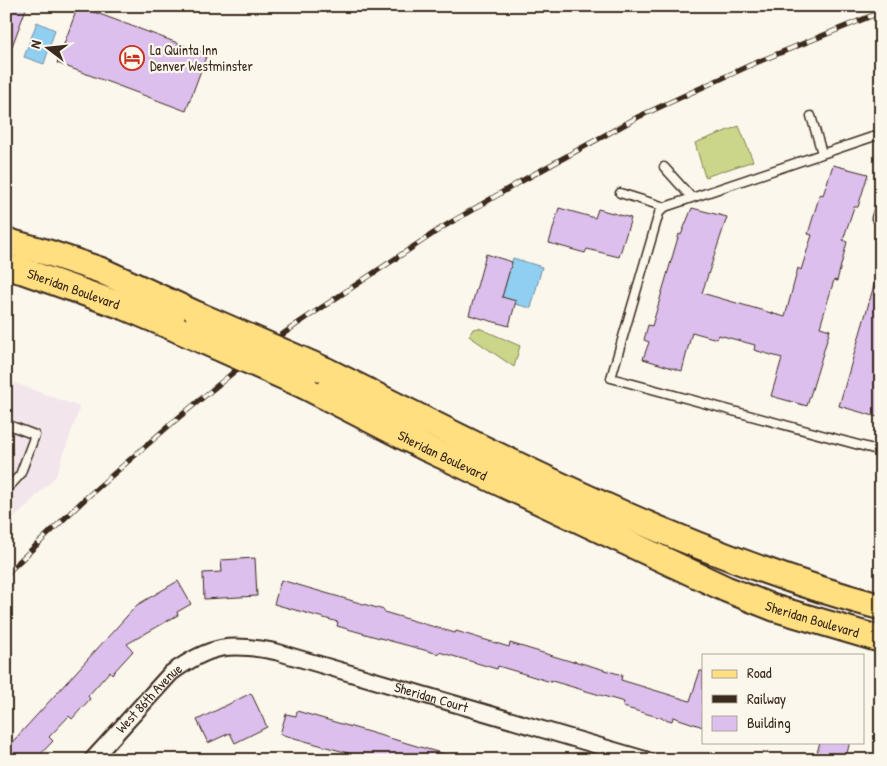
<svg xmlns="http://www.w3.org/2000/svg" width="887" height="766" viewBox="0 0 887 766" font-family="'Patrick Hand',sans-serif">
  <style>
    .built { fill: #f2e6ec }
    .green { fill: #cbd68a; stroke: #838054 }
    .water { fill: #90cff1; stroke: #6e8d9d }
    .building { fill: #dcbfed; stroke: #3b2a1e }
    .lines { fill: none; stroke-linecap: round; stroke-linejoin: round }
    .service-casing { stroke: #3b2a1e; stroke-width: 11 }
    .minor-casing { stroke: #3b2a1e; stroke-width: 19 }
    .primary-casing { stroke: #3b2a1e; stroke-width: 29 }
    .service { stroke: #fbf7ec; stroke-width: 8 }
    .minor { stroke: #fbf7ec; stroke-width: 15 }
    .primary { stroke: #ffdf80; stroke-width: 25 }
    .rail-casing { stroke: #3b2a1e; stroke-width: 5.5 }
    .rail { stroke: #fbf7ec; stroke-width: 4; stroke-dasharray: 11; stroke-linecap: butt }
    .primary-bridge-casing { stroke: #3b2a1e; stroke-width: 29; stroke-linecap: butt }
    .primary-bridge { stroke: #ffdf80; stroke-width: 25 }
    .labels { text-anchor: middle; stroke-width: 4.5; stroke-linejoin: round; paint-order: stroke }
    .poi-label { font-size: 14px; fill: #3b2a1e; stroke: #fbf7ec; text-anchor: start }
    .street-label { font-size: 14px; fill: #3b2a1e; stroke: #fbf7ec }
  </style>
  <rect width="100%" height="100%" fill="#fbf7ec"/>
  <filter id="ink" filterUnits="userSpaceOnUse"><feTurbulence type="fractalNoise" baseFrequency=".02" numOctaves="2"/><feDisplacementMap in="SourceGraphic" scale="10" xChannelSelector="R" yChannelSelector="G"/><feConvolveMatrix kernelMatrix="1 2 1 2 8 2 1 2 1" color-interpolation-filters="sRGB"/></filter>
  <g filter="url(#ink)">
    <path class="built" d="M6 380 80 407 56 476 6 527Z"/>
    <g class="green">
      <path d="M739 126 753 161 705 177 695 143Z"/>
      <path d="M479 328 520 346 514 367 469 336 473 329Z"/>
    </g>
    <g class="water">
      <path d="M37 22 55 30 44 64 24 57Z"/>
      <path d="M513 258 542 267 531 308 515 304 502 297Z"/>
    </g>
    <g class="building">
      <path d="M6 6H27L8 57H6Z"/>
      <path d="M78 6 207 54 186 111 57 63Z"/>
      <path d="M833 165 868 174 858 207H854L843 240 847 242 837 281 834 280 820 327 830 330 807 406 771 396 782 358 754 350 755 345 719 335 717 339 692 332 682 371 643 359 649 342 644 340 648 325 652 326 679 234 681 235 692 208 727 217 702 293 785 317 798 268 801 270 812 235 808 234 820 194 823 195Z"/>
      <path d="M559 208 595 218 598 209 631 218 619 257 587 249 585 253 549 243Z"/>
      <path d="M486 254 512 262 502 297 516 301 509 326 469 315Z"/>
      <path d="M877 275 881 276V418L839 406Z"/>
      <path d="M255 558 257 596 204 599 203 573 222 572 221 560Z"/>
      <path d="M281 580 384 610V612L455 633 456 631 509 647 510 643 573 662 574 661 622 675 621 680 690 701 700 671H703V727L673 717 672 721 623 707 624 702 552 681 551 682 498 666 497 669 439 652V654L376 637 337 626 338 622 274 604Z"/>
      <path d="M178 581 191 604 177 612 178 615 127 644 133 651 112 674 110 671 88 696 90 699 72 719 69 716 49 737 53 741 35 760H6V749L137 605Z"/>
      <path d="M251 693 267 727 235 743 230 733 208 743 197 720Z"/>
      <path d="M297 711 451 756V760H373L280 734 286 714 296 716Z"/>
      <path d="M820 742H850L845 760H815Z"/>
    </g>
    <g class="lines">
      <defs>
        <g id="service">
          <path d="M811 116 822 153"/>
          <path d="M881 134 665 207 659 213 611 378 881 451"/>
          <path d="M664 167 691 197"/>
          <path d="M620 193 665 207"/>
          <path d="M876 218 881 201"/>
          <path d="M6 424 35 435 20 475 6 490"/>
        </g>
        <g id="minor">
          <path id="s1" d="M92 760 171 673C210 645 230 642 277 652L647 760"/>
        </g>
        <g id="primary">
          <path d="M6 241 49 253 100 270 198 315"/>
          <path id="s2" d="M6 267 23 271 125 307 179 330"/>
          <path d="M325 370C504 459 687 555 881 607"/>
          <path id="s3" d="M305 386 428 449 726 589 774 608 876 638H881"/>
        </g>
      </defs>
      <use href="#service" class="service-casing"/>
      <use href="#minor" class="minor-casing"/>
      <use href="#primary" class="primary-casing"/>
      <use href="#service" class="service"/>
      <use href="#minor" class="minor"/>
      <use href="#primary" class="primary"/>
      <defs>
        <path id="rail" d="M6 574 86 498 172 423 258 352 297 324 443 227 518 183 638 117 755 63 881 12"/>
      </defs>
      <use href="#rail" class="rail-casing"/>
      <use href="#rail" class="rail"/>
      <defs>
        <g id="primary-bridge">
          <path d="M198 315 325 370"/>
          <path d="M179 330 305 386"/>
        </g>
      </defs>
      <use href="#primary-bridge" class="primary-bridge-casing"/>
      <use href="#primary-bridge" class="primary-bridge"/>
    </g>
  </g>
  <defs>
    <symbol id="hotel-ring" viewBox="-11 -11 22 22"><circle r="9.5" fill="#fbf7ec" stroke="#c8321e" stroke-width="1.5"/><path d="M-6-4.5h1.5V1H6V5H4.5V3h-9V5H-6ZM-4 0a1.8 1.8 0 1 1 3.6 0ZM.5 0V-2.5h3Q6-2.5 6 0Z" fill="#c8321e"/></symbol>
  </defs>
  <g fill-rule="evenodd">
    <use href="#hotel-ring" x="118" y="44" width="28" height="28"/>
  </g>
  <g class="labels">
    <g class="poi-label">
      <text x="150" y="55">La Quinta Inn<tspan x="150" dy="16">Denver Westminster</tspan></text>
    </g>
    <g class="street-label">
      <text dy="5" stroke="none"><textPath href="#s2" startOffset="71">Sheridan Boulevard</textPath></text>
      <text dy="5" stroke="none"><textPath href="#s3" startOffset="154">Sheridan Boulevard</textPath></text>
      <text dy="5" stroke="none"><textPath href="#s3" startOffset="559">Sheridan Boulevard</textPath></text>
      <text dy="5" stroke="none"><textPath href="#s1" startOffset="391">Sheridan Court</textPath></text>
      <text dy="5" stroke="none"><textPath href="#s1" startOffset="84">West 86th Avenue</textPath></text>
    </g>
  </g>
  <rect width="887" height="766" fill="none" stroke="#fbf7ec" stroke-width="25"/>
  <rect x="12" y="12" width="862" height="741" fill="none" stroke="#3b2a1e" stroke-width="2" filter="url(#ink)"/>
  <rect x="702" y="654" width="162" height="90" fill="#fbf7ec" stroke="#aea59a"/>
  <rect x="712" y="670" width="25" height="8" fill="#ffdf80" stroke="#aea59a"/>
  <text x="747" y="678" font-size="15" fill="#3b2a1e">Road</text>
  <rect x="712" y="695" width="25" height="8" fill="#3b2a1e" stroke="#aea59a"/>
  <text x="747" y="704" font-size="15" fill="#3b2a1e">Railway</text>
  <rect x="712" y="716" width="25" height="15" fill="#dcbfed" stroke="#aea59a"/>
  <text x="747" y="728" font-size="15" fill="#3b2a1e">Building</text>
  <g transform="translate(48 48) rotate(286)" stroke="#fbf7ec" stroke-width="4" paint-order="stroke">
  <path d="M0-4L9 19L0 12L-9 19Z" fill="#3b2a1e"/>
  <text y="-8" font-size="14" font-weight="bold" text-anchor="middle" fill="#3b2a1e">N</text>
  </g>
</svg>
